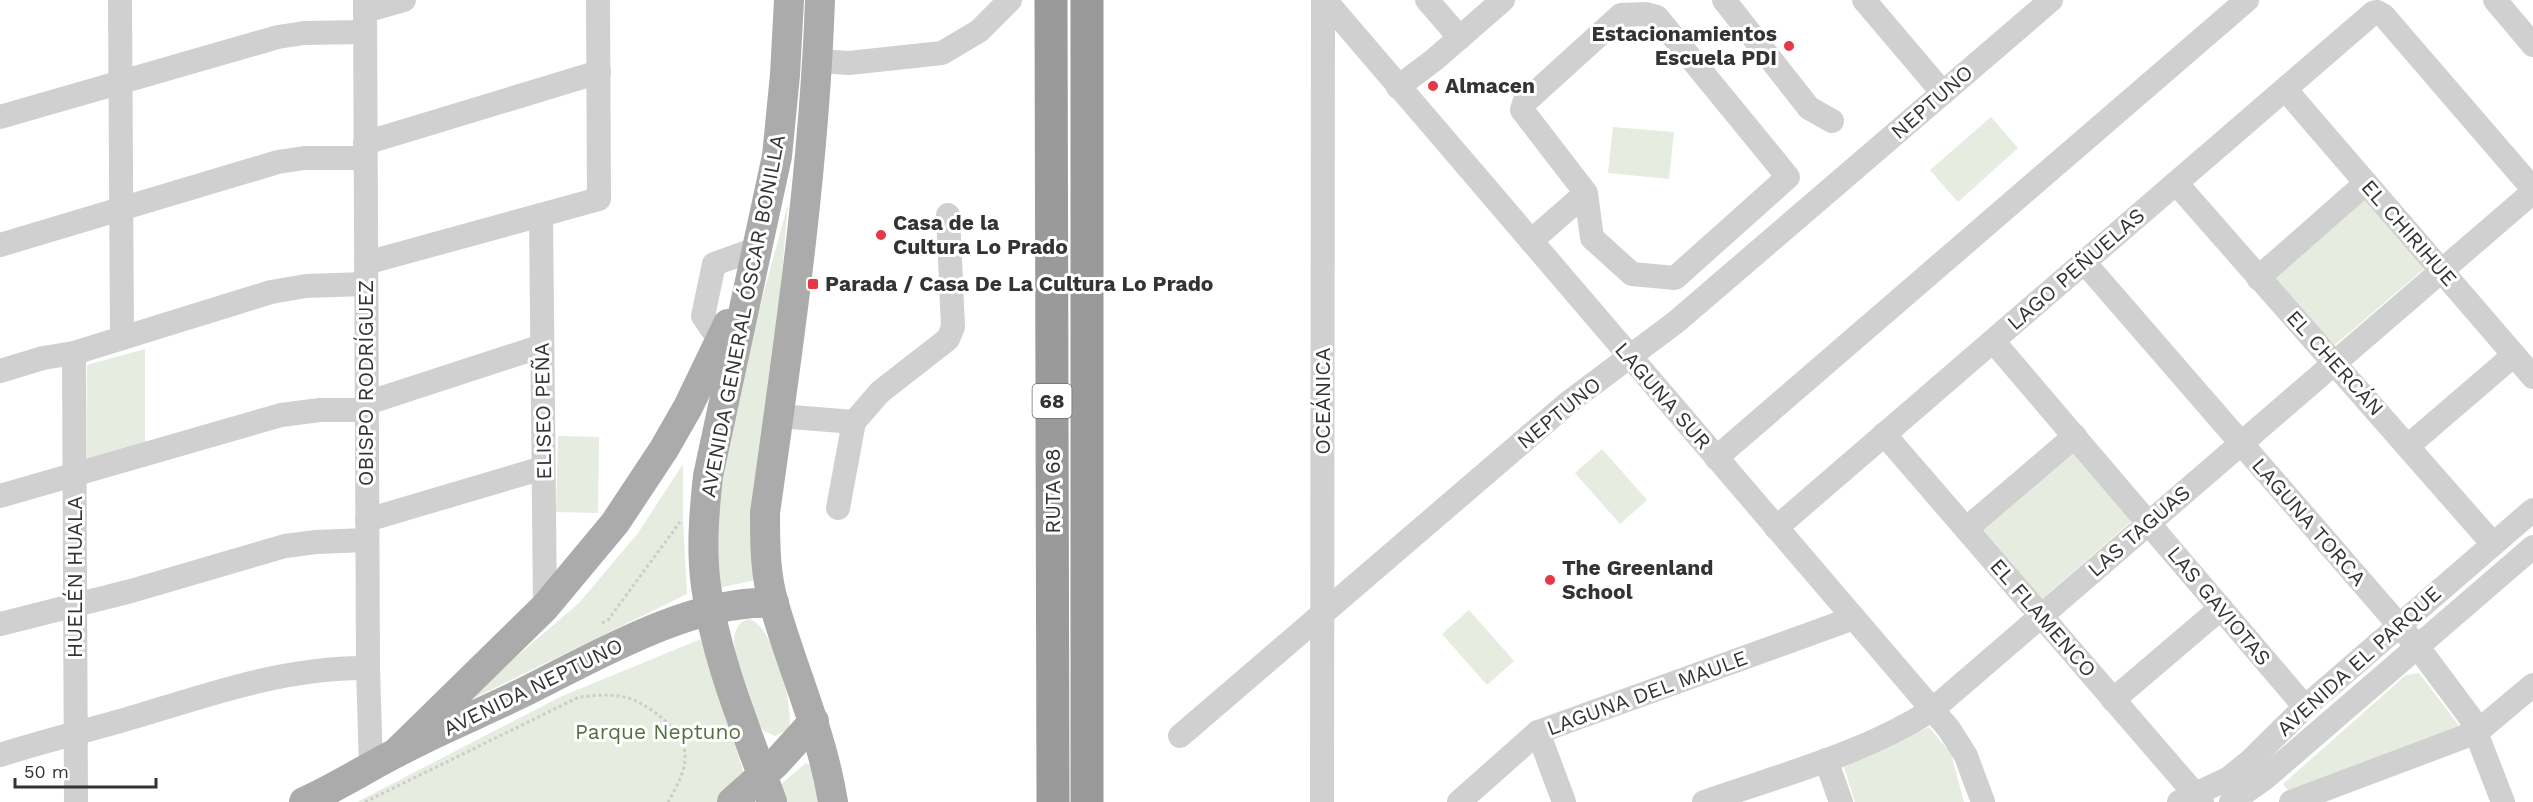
<svg xmlns="http://www.w3.org/2000/svg" width="2533" height="802" viewBox="0 0 2533 802" font-family="'Work Sans',sans-serif">
  <style>
    .green { fill: #e6ecdf }
    .lines { fill: none; stroke-linecap: round; stroke-linejoin: round }
    .path { stroke: #cdcdcd; stroke-width: 3; stroke-dasharray: 3 3; stroke-linecap: butt }
    .minor { stroke: #d0d0d0; stroke-width: 24 }
    .major { stroke: #ababab; stroke-width: 30 }
    .highway { stroke: #9a9a9a; stroke-width: 33 }
    .poi-dot { fill: #e63946; stroke: #fff; stroke-width: 2 }
    .labels { text-anchor: middle; stroke-width: 6; stroke-linejoin: round; paint-order: stroke }
    .shield { fill: #fff; stroke: #707070; stroke-width: 1.5 }
    .shield-label { font-size: 20px; font-weight: bold; fill: #333 }
    .poi-label { font-size: 21px; font-weight: bold; fill: #333; stroke: #fff; text-anchor: start }
    .street-label { font-size: 21px; fill: #333; stroke: #fff }
    .park-label { font-size: 21px; fill: #56703f; stroke: #fff }
  </style>
  <rect width="100%" height="100%" fill="#fff"/>
  <g class="green">
    <path d="M1991 117 2018 148 1958 202 1930 170Z"/>
    <path d="M1613 127 1674 132 1669 179 1608 173Z"/>
    <path d="M2365 195 2426 267 2335 345 2273 280Z"/>
    <path d="M788 204 755 580 719 588 715 528 730 416Z"/>
    <path d="M145 349V451L87 464V365Z"/>
    <path d="M558 436 599 437 598 513 556 512Z"/>
    <path d="M2073 447 2135 518 2036 604 1974 533Z"/>
    <path d="M1602 449 1647 500 1620 524 1575 473Z"/>
    <path d="M683 464V520L687 594 460 705 579 603 638 533Z"/>
    <path d="M1469 610 1514 661 1487 685 1442 634Z"/>
    <path d="M749 619C775 627 794 706 789 729L775 736 764 731 759 725C751 703 714 627 749 619Z"/>
    <path d="M701 639 746 780 721 802H357L560 697Z"/>
    <path d="M2419 673 2460 727 2289 792 2283 784 2406 675Z"/>
    <path d="M1929 727 1951 754 1964 802H1855L1844 767Z"/>
    <path d="M806 763 813 767 821 802H783L779 786Z"/>
  </g>
  <g class="lines">
    <g class="path">
      <path d="M602 623 608 620 680 522"/>
      <path d="M365 802 579 697C597 695 617 693 634 700 654 709 688 734 685 760 684 774 675 790 668 802"/>
    </g>
    <g class="minor">
      <path d="M120 0 122 338"/>
      <path d="M365 0 368 668 371 767"/>
      <path d="M1325 0 1949 729 1966 756 1983 802"/>
      <path d="M1427 0 1460 38"/>
      <path d="M1724 0 1809 108 1832 121"/>
      <path d="M1864 0 1943 93"/>
      <path d="M2495 0 2533 45"/>
      <path d="M365 11 404 0"/>
      <path d="M818 61 849 63 942 53 979 31 1010 0"/>
      <path d="M1398 87 1434 60 1503 0"/>
      <path d="M2285 89 2533 377"/>
      <path d="M0 117 278 37 304 33 364 32"/>
      <path d="M365 143 599 72"/>
      <path d="M2176 183 2493 544"/>
      <path d="M541 215 545 607"/>
      <path d="M1531 241 1586 193 1522 110 1524 103 1621 15 1646 14 1657 17 1788 177 1675 278 1632 274 1592 238 1586 193"/>
      <path d="M0 245 278 162 304 158H365"/>
      <path d="M2084 262 2417 646 2470 717 2503 802"/>
      <path d="M366 263 599 199 598 0"/>
      <path d="M2258 278 2366 183"/>
      <path d="M720 341 703 316 714 264 756 249"/>
      <path d="M1993 341 2305 707"/>
      <path d="M74 353 76 802"/>
      <path d="M0 371 43 358 74 353 271 292 306 286 366 284"/>
      <path d="M367 403 542 346"/>
      <path d="M779 416 854 422 880 392 948 339 953 327 948 215"/>
      <path d="M1884 434 2202 802"/>
      <path d="M2408 446 2514 355"/>
      <path d="M1716 458 2247 0"/>
      <path d="M0 496 281 415 320 410H367"/>
      <path d="M838 508 854 422"/>
      <path d="M367 520 543 468"/>
      <path d="M1776 528 2373 13 2377 12 2384 16 2533 189"/>
      <path d="M1966 529 2075 436"/>
      <path d="M0 624 131 591 285 546 316 542 367 540"/>
      <path d="M2113 700 2221 608"/>
      <path d="M1538 732 1564 802"/>
      <path d="M1180 736 1569 402 1676 322 2051 0"/>
      <path d="M0 755C47 740 94 729 141 715 216 692 289 667 368 668"/>
      <path d="M1826 760 1841 802"/>
      <path d="M1322 802 1323 0"/>
      <path d="M1459 802 1538 732 1854 618"/>
      <path d="M1704 802C1781 775 1863 754 1932 710L2533 192"/>
      <path d="M2179 802 2229 778 2250 761 2305 707 2533 510"/>
      <path d="M2231 802 2264 779 2533 547"/>
      <path d="M2291 802 2477 732 2533 685"/>
    </g>
    <g class="major">
      <path d="M820 0C814 172 789 342 765 513 765 543 765 575 774 604 793 671 822 733 833 802"/>
      <path d="M397 752 545 607 615 523 664 449 688 407 728 324"/>
      <path d="M304 802C335 788 365 769 396 753 440 729 487 711 532 688 599 654 697 598 774 603"/>
      <path d="M732 802 776 763 814 721"/>
      <path d="M772 802C747 731 716 661 706 586 701 550 704 513 708 476L777 156 785 75 789 0"/>
    </g>
    <g class="highway">
      <path d="M1051 0 1053 802"/>
      <path d="M1087 0V802"/>
    </g>
  </g>
  <g class="poi-dot">
    <circle cx="1789" cy="46" r="6"/>
    <circle cx="1433" cy="86" r="6"/>
    <circle cx="881" cy="235" r="6"/>
    <rect x="807" y="278" width="12" height="12" rx="3"/>
    <circle cx="1550" cy="580" r="6"/>
  </g>
  <g class="labels">
    <rect class="shield" x="1032.5" y="384" width="39" height="34" rx="4.5"/>
    <g class="shield-label">
      <text x="1052" y="408">68</text>
    </g>
    <g class="poi-label">
      <text x="1777" y="41" text-anchor="end">Estacionamientos<tspan x="1777" dy="24">Escuela PDI</tspan></text>
      <text x="1445" y="93">Almacen</text>
      <text x="893" y="230">Casa de la<tspan x="893" dy="24">Cultura Lo Prado</tspan></text>
      <text x="825" y="291">Parada / Casa De La Cultura Lo Prado</text>
      <text x="1562" y="575">The Greenland<tspan x="1562" dy="24">School</tspan></text>
    </g>
    <g class="street-label">
      <text transform="translate(1932 102) rotate(-41)" y="7">NEPTUNO</text>
      <text transform="translate(2409 233) rotate(49)" y="7">EL CHIRIHUE</text>
      <text transform="translate(2076 269) rotate(-41)" y="7">LAGO PEÑUELAS</text>
      <text transform="translate(743 316) rotate(-79)" y="7">AVENIDA GENERAL ÓSCAR BONILLA</text>
      <text transform="translate(2335 363) rotate(48)" y="7">EL CHERCÁN</text>
      <text transform="translate(366 383) rotate(-90)" y="7">OBISPO RODRÍGUEZ</text>
      <text transform="translate(1663 396) rotate(49)" y="7">LAGUNA SUR</text>
      <text transform="translate(1323 401) rotate(-90)" y="7">OCEÁNICA</text>
      <text transform="translate(543 411) rotate(-91)" y="7">ELISEO PEÑA</text>
      <text transform="translate(1559 413) rotate(-39)" y="7">NEPTUNO</text>
      <text transform="translate(1053 491) rotate(-90)" y="7">RUTA 68</text>
      <text transform="translate(2309 522) rotate(49)" y="7">LAGUNA TORCA</text>
      <text transform="translate(2139 531) rotate(-41)" y="7">LAS TAGUAS</text>
      <text transform="translate(75 577) rotate(-90)" y="7">HUELÉN HUALA</text>
      <text transform="translate(2219 606) rotate(50)" y="7">LAS GAVIOTAS</text>
      <text transform="translate(2043 618) rotate(49)" y="7">EL FLAMENCO</text>
      <text transform="translate(2359 661) rotate(-42)" y="7">AVENIDA EL PARQUE</text>
      <text transform="translate(533 687) rotate(-26)" y="7">AVENIDA NEPTUNO</text>
      <text transform="translate(1647 693) rotate(-20)" y="7">LAGUNA DEL MAULE</text>
    </g>
    <g class="park-label">
      <text x="658" y="739">Parque Neptuno</text>
    </g>
  </g>
  <path d="M15 778v9h141v-9" fill="none" stroke="#333333" stroke-width="3"/>
  <text x="24" y="778" font-size="18" fill="#333333" stroke="#ffffff" stroke-width="4.5" paint-order="stroke">50 m</text>
</svg>
